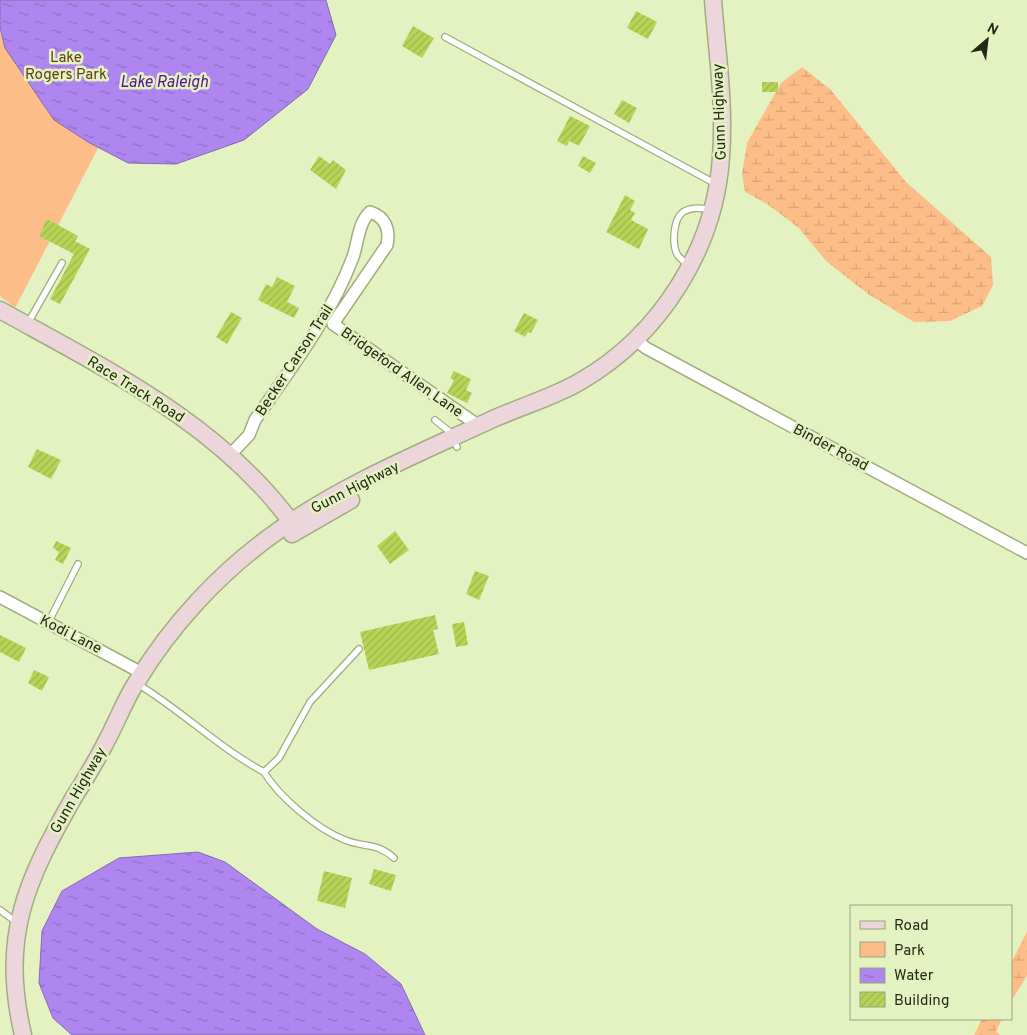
<svg xmlns="http://www.w3.org/2000/svg" width="1027" height="1035" viewBox="0 0 1027 1035" font-family="Overpass,sans-serif">
  <style>
    .wetland { fill: url(#wetland-marsh) }
    .park { fill: #fcbd88 }
    .water { fill: url(#water-ripples); stroke: #856aaf }
    .building { fill: url(#building-hatch) }
    .lines { fill: none; stroke-linecap: round; stroke-linejoin: round }
    .lane-casing { stroke: #a1ad7f; stroke-width: 8 }
    .street-casing { stroke: #a1ad7f; stroke-width: 14 }
    .secondary-casing { stroke: #a1ad7f; stroke-width: 19 }
    .lane { stroke: #fff; stroke-width: 5.5 }
    .street { stroke: #fff; stroke-width: 11 }
    .secondary { stroke: #edd5dc; stroke-width: 16 }
    .labels { text-anchor: middle; stroke-width: 5; stroke-linejoin: round; paint-order: stroke }
    .park-label { font-size: 15px; fill: #623b17; stroke: #e4f2c2 }
    .street-label { font-size: 15px; fill: #242917; stroke: #e4f2c2 }
    .water-label { font-size: 16px; font-style: italic; fill: #531090; stroke: #e4f2c2 }
  </style>
  <defs>
    <pattern id="wetland-marsh" width="20" height="14" patternUnits="userSpaceOnUse" patternTransform="scale(1.25)"><rect width="20" height="14" fill="#fcbd88"/><path d="M1 5h8M5 5V1M11 12h8M15 12V8" fill="none" stroke="#d8a275"/></pattern>
    <pattern id="water-ripples" width="26" height="14" patternUnits="userSpaceOnUse" patternTransform="scale(1.25)"><rect width="26" height="14" fill="#af86f0"/><path d="M2 4q2-2 4 0t4 0M15 11q2-2 4 0t4 0" fill="none" stroke="#8e6ec1"/></pattern>
    <pattern id="building-hatch" width="6" height="6" patternUnits="userSpaceOnUse" patternTransform="scale(1.25)"><rect width="6" height="6" fill="#b8d457"/><path d="M-1 1l2-2M0 6l6-6M5 7l2-2" fill="none" stroke="#9eb64b"/></pattern>
  </defs>
  <rect width="100%" height="100%" fill="#e4f2c2"/>
  <g class="wetland">
    <path d="M802 67 830 89 906 182 991 257 993 285 982 306 950 321 914 322 868 294 826 261 799 228 767 204 745 192 742 175 747 143 781 83Z"/>
    <path d="M1027 932V976L1011 1001V963Z"/>
    <path d="M982 1019H1002L996 1031 1000 1035H974Z"/>
  </g>
  <path class="park" d="M0 0H175L15 308 0 296Z"/>
  <g class="water">
    <path d="M0 0H326L336 35 308 89 244 140 176 164 128 163 88 142 54 120 5 48 0 27Z"/>
    <path d="M198 852 225 862 317 929 365 954 401 984 425 1035H72L53 1018 39 983 42 931 62 891 119 858Z"/>
  </g>
  <g class="building">
    <path d="M636 11 657 22 648 39 627 28Z"/>
    <path d="M413 26 434 38 422 58 402 46Z"/>
    <rect x="762" y="82" width="16" height="10"/>
    <path d="M622 100 637 108 629 123 614 114Z"/>
    <path d="M570 116 590 126 579 146 569 141 567 146 557 141Z"/>
    <path d="M319 156 330 164 333 160 346 170 336 189 310 170Z"/>
    <path d="M583 156 596 163 590 173 578 166Z"/>
    <path d="M625 195 635 201 630 210 635 213 631 220 648 229 639 249 606 232Z"/>
    <path d="M47 219 78 236 75 241 90 249 60 304 50 299 74 254 39 236Z"/>
    <path d="M277 277 295 286 287 302 299 308 294 318 258 300 266 284 272 287Z"/>
    <path d="M231 312 242 318 227 344 216 337Z"/>
    <path d="M524 313 538 320 531 333 528 332 525 337 514 331Z"/>
    <path d="M454 371 471 379 466 390 472 393 467 403 447 393 454 380 450 378Z"/>
    <path d="M37 449 61 460 51 479 28 467Z"/>
    <path d="M395 531 409 550 390 564 377 546Z"/>
    <path d="M56 541 71 548 63 564 55 560 59 552 53 548Z"/>
    <path d="M475 571 489 576 479 600 466 594Z"/>
    <path d="M435 615 438 629 433 630 439 654 369 670 360 632Z"/>
    <path d="M464 622 468 645 456 647 452 624Z"/>
    <path d="M0 635 26 648 19 662 0 652Z"/>
    <path d="M34 670 49 677 42 691 28 683Z"/>
    <path d="M374 869 396 875 391 891 369 884Z"/>
    <path d="M324 871 352 878 345 908 317 901Z"/>
  </g>
  <g class="lines">
    <defs>
      <g id="lane">
        <path d="M445 37 716 184"/>
        <path d="M688 265C684 261 679 258 677 254 672 244 673 219 683 212 691 207 701 208 710 209"/>
        <path d="M28 323 62 263"/>
        <path d="M435 420 450 432 457 447"/>
        <path d="M48 623 78 564"/>
        <path d="M144 688C185 714 221 749 264 772L279 758 310 702 359 649"/>
        <path d="M264 772C279 797 317 829 345 840 365 848 376 842 394 858"/>
        <path d="M0 910 15 921"/>
      </g>
      <g id="street">
        <path d="M636 340 646 348 1027 553"/>
        <path d="M229 456 249 435 255 420C291 368 330 318 353 257 358 243 358 223 370 212 386 217 390 230 387 245L333 324 479 426"/>
        <path d="M0 597 142 673"/>
      </g>
      <g id="secondary">
        <path d="M0 310C108 370 224 426 297 530"/>
        <path d="M292 534 351 500"/>
        <path d="M23 1035C0 936 26 881 74 797 86 778 98 758 108 738 118 719 125 700 136 683 171 625 220 572 275 533 341 485 420 453 493 419 522 406 554 397 581 381 660 335 715 249 721 157 725 105 717 52 713 0"/>
      </g>
    </defs>
    <use href="#lane" class="lane-casing"/>
    <use href="#street" class="street-casing"/>
    <use href="#secondary" class="secondary-casing"/>
    <use href="#lane" class="lane"/>
    <use href="#street" class="street"/>
    <use href="#secondary" class="secondary"/>
  </g>
  <g class="labels">
    <g class="park-label">
      <text x="66" y="62">Lake<tspan x="66" dy="17">Rogers Park</tspan></text>
    </g>
    <g class="street-label">
      <text transform="translate(719 112) rotate(-92)" y="5">Gunn Highway</text>
      <text transform="translate(294 360) rotate(-57)" y="5">Becker Carson Trail</text>
      <text transform="translate(402 372) rotate(35)" y="5">Bridgeford Allen Lane</text>
      <text transform="translate(136 389) rotate(32)" y="5">Race Track Road</text>
      <text transform="translate(831 447) rotate(28)" y="5">Binder Road</text>
      <text transform="translate(355 487) rotate(-27)" y="5">Gunn Highway</text>
      <text transform="translate(71 634) rotate(27)" y="5">Kodi Lane</text>
      <text transform="translate(78 790) rotate(-60)" y="5">Gunn Highway</text>
    </g>
    <g class="water-label">
      <text x="164" y="87">Lake Raleigh</text>
    </g>
  </g>
  <rect x="850" y="905" width="162" height="115" fill="#e4f2c2" stroke="#97a27e"/>
  <rect x="860" y="921" width="25" height="8" fill="#edd5dc" stroke="#97a27e"/>
  <text x="894" y="930" font-size="15" fill="#242917">Road</text>
  <rect x="860" y="942" width="25" height="15" fill="#fcbd88" stroke="#97a27e"/>
  <text x="894" y="955" font-size="15" fill="#242917">Park</text>
  <rect x="860" y="968" width="25" height="15" fill="url(#water-ripples)" stroke="#97a27e"/>
  <text x="894" y="980" font-size="15" fill="#242917">Water</text>
  <rect x="860" y="992" width="25" height="15" fill="url(#building-hatch)" stroke="#97a27e"/>
  <text x="894" y="1005" font-size="15" fill="#242917">Building</text>
  <g transform="translate(987 40) rotate(28)" stroke="#e4f2c2" stroke-width="4" paint-order="stroke">
  <path d="M0-4L9 19L0 12L-9 19Z" fill="#242917"/>
  <text y="-8" font-size="14" font-weight="bold" text-anchor="middle" fill="#242917">N</text>
  </g>
</svg>
